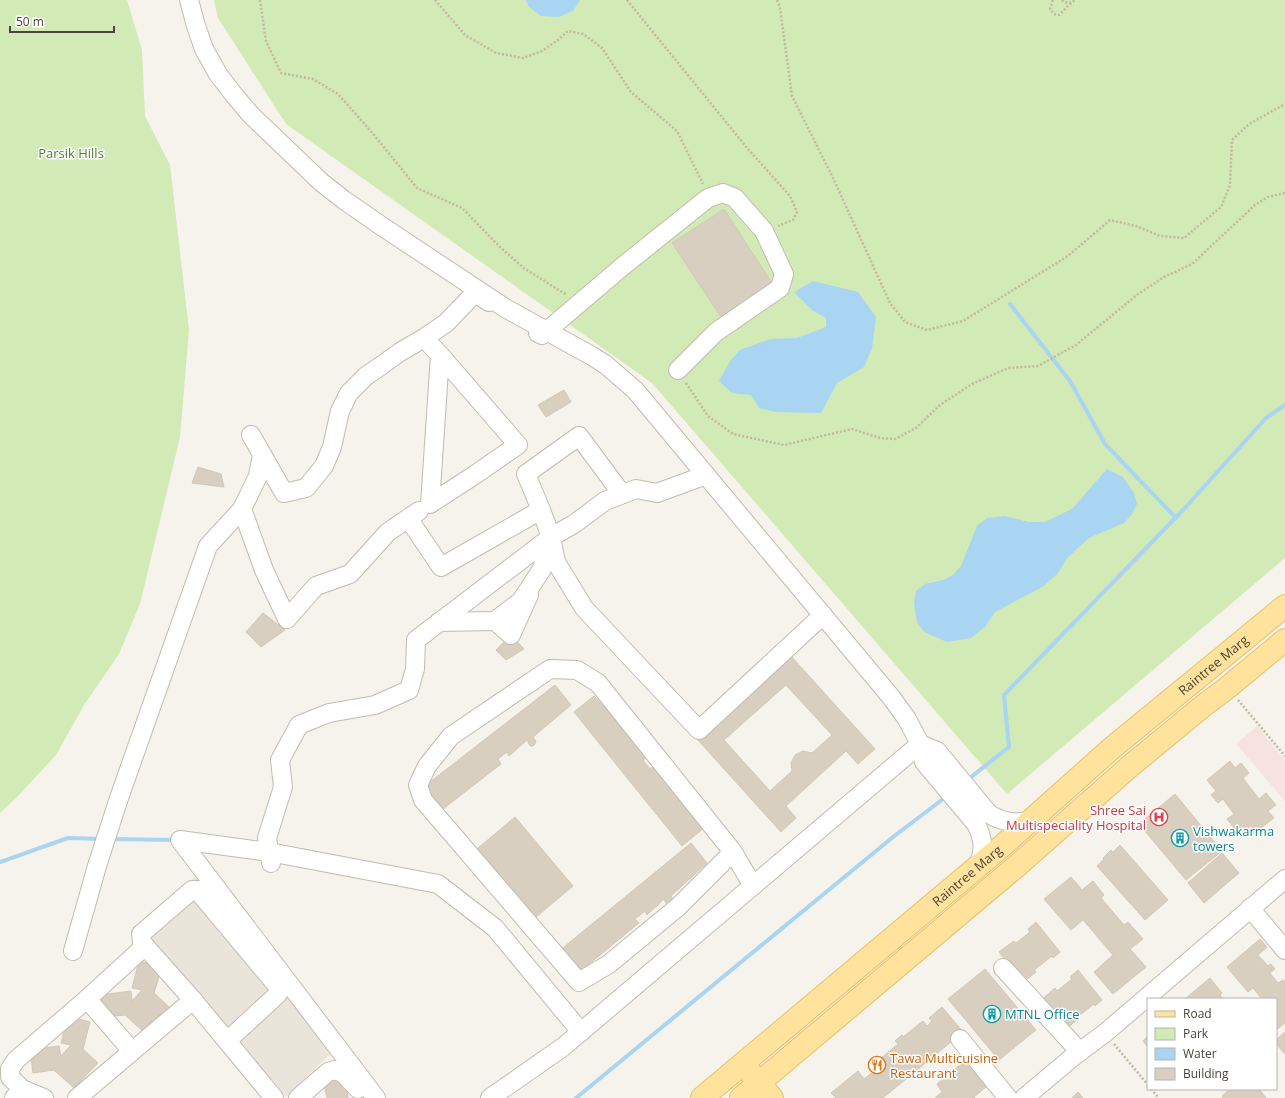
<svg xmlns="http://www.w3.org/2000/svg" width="1285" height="1098" viewBox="0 0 1285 1098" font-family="'Open Sans',sans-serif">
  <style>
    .residential { fill: #eae5da }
    .medical { fill: #f6e3e0 }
    .green { fill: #d2eab5 }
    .water { fill: #a9d4f2 }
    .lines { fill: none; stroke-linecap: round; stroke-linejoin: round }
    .stream { stroke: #a9d4f2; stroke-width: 4 }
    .building { fill: #d8cfc1; stroke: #d3c7b4; fill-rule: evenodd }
    .minor-casing { stroke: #c2bbae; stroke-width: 20 }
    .major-casing { stroke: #e6c16a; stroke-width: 24 }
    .path { stroke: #c4b79f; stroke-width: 2.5; stroke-dasharray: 2 2; stroke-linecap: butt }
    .minor { stroke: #fff; stroke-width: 18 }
    .major { stroke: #ffe39c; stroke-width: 22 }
    .labels { text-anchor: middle; stroke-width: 3; stroke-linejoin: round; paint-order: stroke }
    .park-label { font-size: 13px; fill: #4a7f2a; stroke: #fff }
    .street-label { font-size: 13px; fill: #4b4439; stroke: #fff }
    .health-label { font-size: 13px; fill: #be3a42; stroke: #fff; text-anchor: end }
    .culture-label { font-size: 13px; fill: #0d838f; stroke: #fff; text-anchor: start }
    .food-label { font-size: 13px; fill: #c56008; stroke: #fff; text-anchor: start }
  </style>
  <rect width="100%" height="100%" fill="#f6f3ec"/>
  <path class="residential" d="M197 874 334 1050 286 1097 141 936Z"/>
  <path class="medical" d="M1257 726 1285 760V801L1236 744Z"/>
  <g class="green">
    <path d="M0 0H127L142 50 145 116 170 165 189 330 180 437 140 604 119 654 84 705 56 755 18 796 0 813Z"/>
    <path d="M214 0H1285V558L1007 794 652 383 286 124 218 18Z"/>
  </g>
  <g class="water">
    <path d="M526 0H580L573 11 559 17 541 16 529 7Z"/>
    <path d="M813 281 858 292 876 317 872 348 864 367 837 383 821 413 776 412 759 408 751 395 732 393 719 381 730 361 740 350 770 339 797 338 826 327V318L812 310 794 292Z"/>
    <path d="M1107 469 1123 477 1134 493 1137 504 1132 514 1124 523 1089 538 1067 558 1058 573 1044 586 995 612 985 627 971 638 947 642 924 632 917 622 914 603 916 591 925 584 943 580 953 575 961 566 977 526 987 518 1005 516 1028 522H1045L1072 509Z"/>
  </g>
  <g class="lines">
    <g class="stream">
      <path d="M1010 304 1070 381 1105 444 1176 518"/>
      <path d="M966 781 1009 747 1004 695 1183 510 1266 418 1285 405"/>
      <path d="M110 839 176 840"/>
      <path d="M0 862 68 838 102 839"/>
      <path d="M576 1098 893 837 947 796"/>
    </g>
  </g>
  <g class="building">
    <path d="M724 209 772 283 721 317 672 243Z"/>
    <path d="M564 390 571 402 546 417 538 405Z"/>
    <path d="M198 467 221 474 224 487 192 483Z"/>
    <path d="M263 613 285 630 261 647 246 632Z"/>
    <path d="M511 635 524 649 506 660 496 650Z"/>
    <path d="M790 655 875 749 858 764 846 751 786 806 796 818 781 832 697 739ZM786 685 832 735 812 753 803 751 795 755 791 763 792 771 770 791 724 740Z"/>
    <path d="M555 685 571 705 533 737 536 741 535 744 533 746H530L527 740 509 756 507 752 498 759 501 764 439 812 421 789Z"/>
    <path d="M594 696 633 739 631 740 646 758 643 760 650 769 654 766 704 828 682 846 574 712Z"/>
    <path d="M1230 761 1235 768 1241 763 1249 773 1243 778 1259 799 1266 793 1276 805 1268 811 1274 818 1253 834 1247 828 1239 834 1227 819 1234 814 1223 799 1218 803 1211 795 1216 791 1207 780Z"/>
    <path d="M1175 794 1222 851 1186 880 1139 824Z"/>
    <path d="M515 817 573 886 536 917 477 849Z"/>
    <path d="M691 843 707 863 671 896 673 900 667 905 664 899 647 915 645 911 635 919 639 923 578 973 559 951Z"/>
    <path d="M1120 845 1168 900 1145 920 1097 866 1104 859 1103 858 1111 850 1113 852Z"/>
    <path d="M1222 853 1239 873 1204 903 1188 883Z"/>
    <path d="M1071 877 1082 890 1093 881 1104 895 1101 898 1124 925 1128 922 1143 939 1130 949 1146 967 1113 994 1094 972 1113 955 1083 920 1071 930 1044 899Z"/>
    <path d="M1036 922 1060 952 1053 958 1052 956 1034 970 1036 972 1023 982 999 952 1014 941 1016 943 1030 932 1028 929Z"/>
    <path d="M1260 939 1267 947 1258 955 1268 966 1271 964 1275 969 1270 973 1278 983 1283 980 1285 982V1023L1276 1030V999H1262L1253 988 1248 992 1227 967Z"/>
    <path d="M139 961 162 967 154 993 169 1007 145 1033 125 1015 105 1017 101 995 131 991 132 1001 142 990 132 988Z"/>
    <path d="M985 969 1036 1030 999 1060 948 999Z"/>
    <path d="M1078 970 1102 1000 1095 1006 1094 1004 1076 1018 1078 1019 1065 1030 1041 1000 1055 988 1057 991 1072 979 1070 977Z"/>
    <path d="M1210 978 1222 993 1220 995 1223 999H1186V998Z"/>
    <path d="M942 1007 963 1032 883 1098H836L831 1093 858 1071 864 1079 873 1072 869 1068 898 1044 895 1041 902 1035 903 1037 923 1021 927 1026 932 1021 929 1018Z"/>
    <path d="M68 1016 90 1022 83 1049 98 1063 74 1088 54 1070 33 1073 30 1050 59 1046 61 1056 71 1045 61 1043Z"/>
    <path d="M1285 1032V1054L1276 1044V1040Z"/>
    <path d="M1148 1036V1047L1143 1041Z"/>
    <path d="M966 1060 993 1081 974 1097 975 1098H935L942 1092 937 1084 946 1076 949 1079 958 1072 955 1069Z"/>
    <path d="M347 1080 348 1098H327L323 1081Z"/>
    <path d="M1230 1089H1259L1266 1098H1223L1222 1096Z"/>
    <path d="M1078 1092 1083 1098H1072Z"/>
  </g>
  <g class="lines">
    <defs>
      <g id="minor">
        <path d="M189 0 196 26 204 49 218 74 234 95 251 115 321 182 344 200 380 225 505 308 592 356 606 365 635 390 891 697 907 719 920 744 924 762 976 824C984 839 985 852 977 867"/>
        <path d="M538 333 542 335 623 266 708 198 723 193 735 198 764 231 784 274 780 288 716 332 678 370"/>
        <path d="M424 338 440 355 518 445 476 474 430 504 440 355"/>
        <path d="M251 435 284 493 306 488 324 466 332 447 340 411 349 393 366 376 382 365 400 352 424 338 446 323 475 293 489 302"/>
        <path d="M242 509 264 570 287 619 316 586 350 574 388 532 419 511"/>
        <path d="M541 510 526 474 579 436 622 494"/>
        <path d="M410 517 412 524 441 567 541 510 551 537 556 562 584 608 699 730 823 615"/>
        <path d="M495 621 511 635 529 595"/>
        <path d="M439 622 495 621 521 601 542 569 551 537 574 524 605 501 636 489 657 493 706 475"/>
        <path d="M920 744 937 751 989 814C1002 822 1014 824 1030 821"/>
        <path d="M733 852 678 907 609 964 579 982 423 800 418 785 427 766 451 736 550 669 577 670 598 683 733 852 753 886"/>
        <path d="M271 863 267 838 283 787 280 760 299 725 329 713 375 705 409 690 415 669 416 640 551 537"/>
        <path d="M1250 908 1285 950"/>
        <path d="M145 946 142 942 141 934 192 890H197L279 988 278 994 227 1041"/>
        <path d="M73 951 97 866 119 798 208 546 242 509 258 476 262 455"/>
        <path d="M1003 968 1080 1052"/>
        <path d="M87 999 132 1051"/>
        <path d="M960 1039 1008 1098"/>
        <path d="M22 1089 44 1098"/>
        <path d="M14 1098 22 1089 10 1077V1069L16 1060 87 999 145 946 193 1000"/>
        <path d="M77 1098 193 1000 274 1098"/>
        <path d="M298 1098 328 1072 335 1070 343 1073 358 1089"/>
        <path d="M376 1098 180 840 269 852 438 884 495 928 581 1032"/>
        <path d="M490 1098 563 1047 920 744"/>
        <path d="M1024 1098 1074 1056 1105 1033 1285 879"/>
      </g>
      <g id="major">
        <path d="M750 1072 772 1098"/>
        <path id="s1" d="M702 1098 1001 847 1112 748 1285 606"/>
        <path d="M741 1098 1018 865 1129 767 1203 706 1227 688 1285 640"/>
      </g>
    </defs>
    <use href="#minor" class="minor-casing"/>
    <use href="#major" class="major-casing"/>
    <g class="path">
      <path d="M260 0 266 41 281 73 313 79 338 94 374 135 417 188 462 208 501 248 525 269 567 295"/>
      <path d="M435 0 465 35 496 53 523 58 542 51 558 40 568 31 583 34 602 48 631 92 677 131 703 184"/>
      <path d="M627 0 747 148 790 196 797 212 793 220 778 226"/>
      <path d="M777 0 780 8 792 96 833 178 890 303 905 322 927 330 963 321 1068 256 1110 220 1136 226 1160 236 1184 238 1221 207 1230 185 1232 140 1249 124 1285 104"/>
      <path d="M1053 0 1050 9 1054 14 1059 15 1071 3"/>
      <path d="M1062 0 1064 2 1071 3 1075 0"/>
      <path d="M686 383 708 416 733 434 784 445 852 429 880 438 895 439 916 428 940 405 972 384 1008 368 1038 366 1076 345 1138 294 1164 277 1192 264 1255 205 1268 197 1285 193"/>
      <path d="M1238 700 1285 756"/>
      <path d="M1114 1044 1148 1085"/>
      <path d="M1151 1089 1159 1098"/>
    </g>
    <use href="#minor" class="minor"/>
    <use href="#major" class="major"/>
  </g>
  <defs>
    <symbol id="hospital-ring" viewBox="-11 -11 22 22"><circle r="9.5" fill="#fff" stroke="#e0444e" stroke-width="1.5"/><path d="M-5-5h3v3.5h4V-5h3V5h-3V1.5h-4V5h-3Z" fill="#e0444e"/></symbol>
    <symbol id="building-ring" viewBox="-11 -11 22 22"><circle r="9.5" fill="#fff" stroke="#0f9aa8" stroke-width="1.5"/><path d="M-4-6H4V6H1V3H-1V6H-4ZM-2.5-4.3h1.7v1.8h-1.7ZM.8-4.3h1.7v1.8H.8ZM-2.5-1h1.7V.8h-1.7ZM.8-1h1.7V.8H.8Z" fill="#0f9aa8"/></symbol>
    <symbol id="restaurant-ring" viewBox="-11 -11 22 22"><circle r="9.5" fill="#fff" stroke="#e8710a" stroke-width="1.5"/><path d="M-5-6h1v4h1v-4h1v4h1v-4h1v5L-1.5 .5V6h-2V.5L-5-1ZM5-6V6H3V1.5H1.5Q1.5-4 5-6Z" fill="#e8710a"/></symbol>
  </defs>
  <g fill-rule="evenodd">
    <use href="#hospital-ring" x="1149" y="807" width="20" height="20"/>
    <use href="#building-ring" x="1170" y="828" width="20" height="20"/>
    <use href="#building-ring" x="982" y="1004" width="20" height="20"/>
    <use href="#restaurant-ring" x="867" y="1055" width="20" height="20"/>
  </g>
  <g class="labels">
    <g class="park-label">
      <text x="71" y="158">Parsik Hills</text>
    </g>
    <g class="street-label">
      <text dy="5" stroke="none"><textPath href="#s1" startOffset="670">Raintree Marg</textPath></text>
      <text dy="5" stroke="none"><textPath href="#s1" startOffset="346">Raintree Marg</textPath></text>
    </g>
    <g class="health-label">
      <text x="1146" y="815">Shree Sai<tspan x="1146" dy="15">Multispeciality Hospital</tspan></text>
    </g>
    <g class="culture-label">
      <text x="1193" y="836">Vishwakarma<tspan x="1193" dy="15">towers</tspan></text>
      <text x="1005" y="1019">MTNL Office</text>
    </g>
    <g class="food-label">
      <text x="890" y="1063">Tawa Multicuisine<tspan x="890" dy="15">Restaurant</tspan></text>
    </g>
  </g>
  <rect x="1147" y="998" width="130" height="92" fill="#ffffff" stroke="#b7b4b0"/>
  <rect x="1155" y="1011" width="20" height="6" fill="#ffe39c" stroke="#b7b4b0"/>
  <text x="1183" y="1018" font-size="12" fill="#4b4439">Road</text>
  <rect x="1155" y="1028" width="20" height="12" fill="#d2eab5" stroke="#b7b4b0"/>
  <text x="1183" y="1038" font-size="12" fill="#4b4439">Park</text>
  <rect x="1155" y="1048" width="20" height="12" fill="#a9d4f2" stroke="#b7b4b0"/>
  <text x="1183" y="1058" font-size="12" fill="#4b4439">Water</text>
  <rect x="1155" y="1068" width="20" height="12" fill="#d8cfc1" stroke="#b7b4b0"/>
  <text x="1183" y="1078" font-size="12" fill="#4b4439">Building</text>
  <path d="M10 26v6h104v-6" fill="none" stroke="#4b4439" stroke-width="2"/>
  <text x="16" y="26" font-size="12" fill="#4b4439" stroke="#ffffff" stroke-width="3" paint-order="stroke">50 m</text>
</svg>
